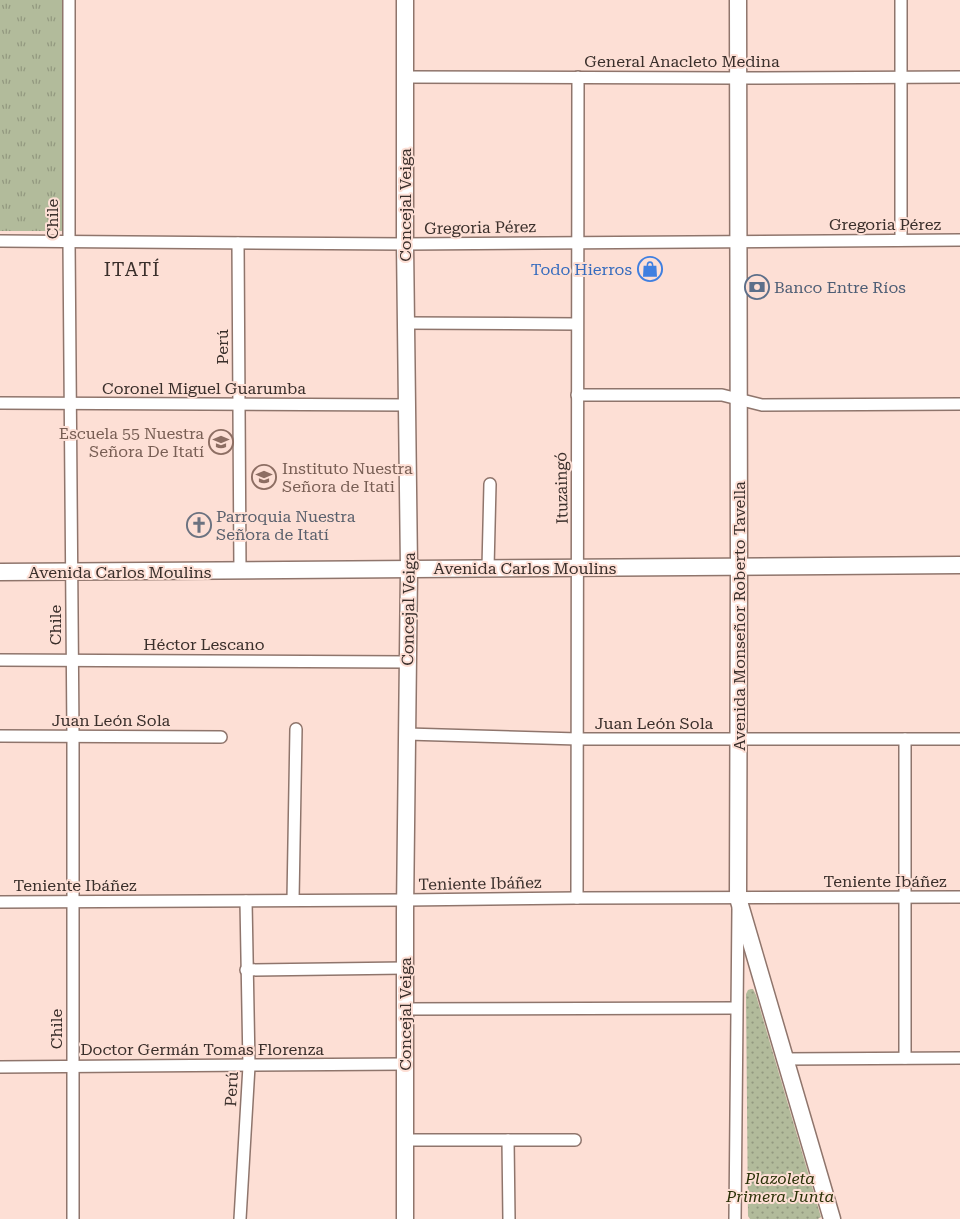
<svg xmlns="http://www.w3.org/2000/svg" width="960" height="1219" viewBox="0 0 960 1219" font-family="'Roboto Serif',serif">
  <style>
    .grass { fill: url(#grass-tufts) }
    .park { fill: url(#park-dots) }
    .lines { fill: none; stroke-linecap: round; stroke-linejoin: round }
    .street-casing { stroke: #8f756c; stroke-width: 14 }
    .secondary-casing { stroke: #8f756c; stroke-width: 19 }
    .street { stroke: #fff; stroke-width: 11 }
    .secondary { stroke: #fff; stroke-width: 16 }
    .labels { text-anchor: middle; stroke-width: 4; stroke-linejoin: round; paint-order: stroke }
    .street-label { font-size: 16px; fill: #3a2f2b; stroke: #fddfd5 }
    .shop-label { font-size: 16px; fill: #366cbe; stroke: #fddfd5; text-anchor: end }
    .service-label { font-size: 16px; fill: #4e5e75; stroke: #fddfd5; text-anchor: start }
    .education-label { font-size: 16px; fill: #785e54; stroke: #fddfd5; text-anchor: end }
    .worship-label { font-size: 16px; fill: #5b616d; stroke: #fddfd5; text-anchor: start }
    .park-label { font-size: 16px; font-style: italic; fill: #2b3208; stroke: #fddfd5 }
    .quarter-label { font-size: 19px; letter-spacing: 1px; fill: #3a2f2b; stroke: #fddfd5 }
  </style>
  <defs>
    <pattern id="grass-tufts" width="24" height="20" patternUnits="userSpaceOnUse" patternTransform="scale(1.25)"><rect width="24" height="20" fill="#b2bb9b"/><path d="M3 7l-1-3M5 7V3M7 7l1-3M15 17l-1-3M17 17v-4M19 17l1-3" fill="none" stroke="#92987f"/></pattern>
    <pattern id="park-dots" width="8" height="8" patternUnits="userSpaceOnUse" patternTransform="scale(1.25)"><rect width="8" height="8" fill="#b2bb9b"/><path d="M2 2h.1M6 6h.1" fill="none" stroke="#92987f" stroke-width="1.8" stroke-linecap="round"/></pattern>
  </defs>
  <rect width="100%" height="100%" fill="#fddfd5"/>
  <path class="grass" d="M0 0H71L70 231H0Z"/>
  <path class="park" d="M751 989H753L756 995 821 1217 818 1219H750L748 1216 746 994 748 990Z"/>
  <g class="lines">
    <defs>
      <g id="street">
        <path d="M69 0V242L73 736V1219"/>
        <path d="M405 77 738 78 960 77"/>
        <path d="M901 240V0"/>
        <path d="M0 241 405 244 960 240"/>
        <path d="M238 243 240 571"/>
        <path d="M406 323 577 324"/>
        <path d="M577 395H722L762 405 960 404"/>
        <path d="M0 403 408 405"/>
        <path d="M488 568 490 484"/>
        <path d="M0 660 407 662"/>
        <path d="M407 734 578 739H960"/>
        <path d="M0 736 221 737"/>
        <path d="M905 739V1058"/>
        <path d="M577 898 578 77"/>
        <path d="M293 900 296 729"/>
        <path d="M0 902 405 900 577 898 960 897"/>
        <path d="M246 970 405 968"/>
        <path d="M405 1009 736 1008"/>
        <path d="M785 1059 960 1058"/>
        <path d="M0 1067 405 1064"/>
        <path d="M405 1140H575"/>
        <path d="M508 1140 509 1219"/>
        <path d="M240 1219 249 1066 246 901"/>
        <path d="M735 1219 738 909"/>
      </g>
      <g id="secondary">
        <path d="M738 0 739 566 738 898 832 1219"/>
        <path d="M0 572 960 565"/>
        <path d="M405 1219V912L409 569 405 244V0"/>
      </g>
    </defs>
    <use href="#street" class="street-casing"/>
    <use href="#secondary" class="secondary-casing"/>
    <use href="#street" class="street"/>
    <use href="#secondary" class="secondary"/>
  </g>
  <defs>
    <symbol id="shop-ring" viewBox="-11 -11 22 22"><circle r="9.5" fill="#fddfd5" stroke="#3f7fe0" stroke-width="1.5"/><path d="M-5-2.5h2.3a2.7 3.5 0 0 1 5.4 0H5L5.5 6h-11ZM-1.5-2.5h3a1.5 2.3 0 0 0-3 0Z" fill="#3f7fe0"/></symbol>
    <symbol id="bank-ring" viewBox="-11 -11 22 22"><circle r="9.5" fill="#fddfd5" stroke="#5c6f8a" stroke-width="1.5"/><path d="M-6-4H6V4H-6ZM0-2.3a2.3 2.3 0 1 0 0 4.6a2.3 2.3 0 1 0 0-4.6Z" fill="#5c6f8a"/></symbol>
    <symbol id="school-ring" viewBox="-11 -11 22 22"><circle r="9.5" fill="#fddfd5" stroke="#8d6e63" stroke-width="1.5"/><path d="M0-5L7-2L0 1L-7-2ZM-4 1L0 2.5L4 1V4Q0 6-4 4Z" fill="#8d6e63"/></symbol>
    <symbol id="church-ring" viewBox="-11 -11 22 22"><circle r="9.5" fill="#fddfd5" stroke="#6b7280" stroke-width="1.5"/><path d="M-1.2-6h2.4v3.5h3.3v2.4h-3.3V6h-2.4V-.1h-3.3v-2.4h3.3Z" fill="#6b7280"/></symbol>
  </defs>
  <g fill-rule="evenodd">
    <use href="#shop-ring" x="636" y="255" width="28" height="28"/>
    <use href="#bank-ring" x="743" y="273" width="28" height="28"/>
    <use href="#school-ring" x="207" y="428" width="28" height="28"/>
    <use href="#school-ring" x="250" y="463" width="28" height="28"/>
    <use href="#church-ring" x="185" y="511" width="28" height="28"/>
  </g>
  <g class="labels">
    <g class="street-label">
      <text x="682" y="67">General Anacleto Medina</text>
      <text transform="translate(405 205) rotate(-90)" y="6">Concejal Veiga</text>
      <text transform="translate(52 219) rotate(-90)" y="6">Chile</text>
      <text x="885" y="230">Gregoria Pérez</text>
      <text transform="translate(480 227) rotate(-1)" y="6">Gregoria Pérez</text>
      <text transform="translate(222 347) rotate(-90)" y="6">Perú</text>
      <text x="204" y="394">Coronel Miguel Guarumba</text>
      <text transform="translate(561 488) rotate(-91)" y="6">Ituzaingó</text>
      <text x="525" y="574">Avenida Carlos Moulins</text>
      <text x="120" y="578">Avenida Carlos Moulins</text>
      <text transform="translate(408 609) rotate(-89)" y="6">Concejal Veiga</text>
      <text transform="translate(739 616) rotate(-90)" y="6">Avenida Monseñor Roberto Tavella</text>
      <text transform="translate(55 625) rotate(-90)" y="6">Chile</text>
      <text x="204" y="650">Héctor Lescano</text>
      <text x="111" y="726">Juan León Sola</text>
      <text x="654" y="729">Juan León Sola</text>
      <text x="885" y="887">Teniente Ibáñez</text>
      <text transform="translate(480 883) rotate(-1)" y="6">Teniente Ibáñez</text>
      <text x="75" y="891">Teniente Ibáñez</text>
      <text transform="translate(405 1014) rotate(-90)" y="6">Concejal Veiga</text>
      <text transform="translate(56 1029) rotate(-90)" y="6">Chile</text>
      <text x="202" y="1055">Doctor Germán Tomas Florenza</text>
      <text transform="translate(231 1089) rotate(-87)" y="6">Perú</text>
    </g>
    <g class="shop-label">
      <text x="632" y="275">Todo Hierros</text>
    </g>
    <g class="service-label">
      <text x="774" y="293">Banco Entre Ríos</text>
    </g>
    <g class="education-label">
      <text x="204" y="439">Escuela 55 Nuestra<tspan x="204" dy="18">Señora De Itatí</tspan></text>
      <text x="282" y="474" text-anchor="start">Instituto Nuestra<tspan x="282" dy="18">Señora de Itati</tspan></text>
    </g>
    <g class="worship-label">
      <text x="216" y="522">Parroquia Nuestra<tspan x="216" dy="18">Señora de Itatí</tspan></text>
    </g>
    <g class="park-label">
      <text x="780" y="1184">Plazoleta<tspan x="780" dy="18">Primera Junta</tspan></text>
    </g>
    <g class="quarter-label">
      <text x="132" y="276">ITATÍ</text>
    </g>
  </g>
</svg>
